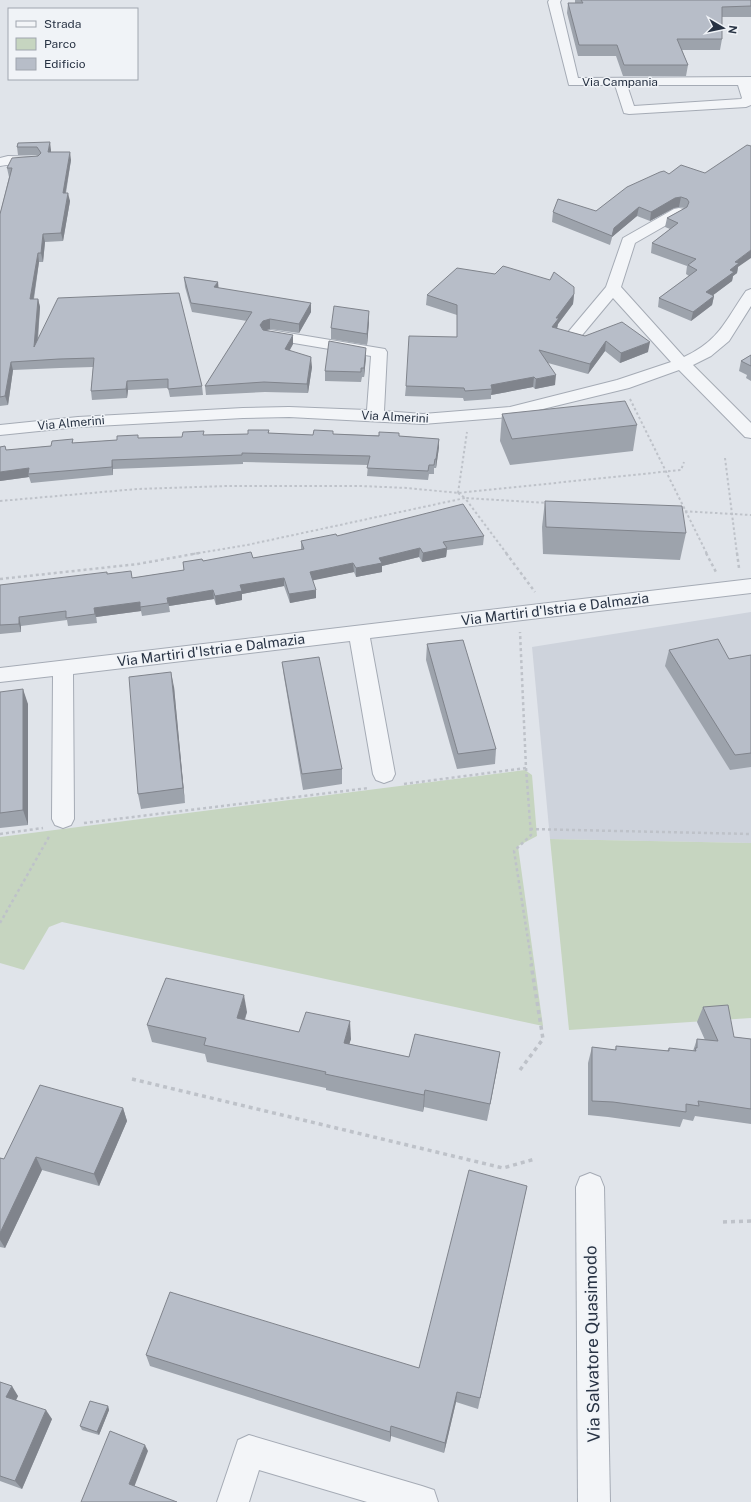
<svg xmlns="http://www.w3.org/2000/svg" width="751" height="1502" viewBox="0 0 751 1502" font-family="'Public Sans',sans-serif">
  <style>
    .built { fill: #ced3dc }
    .green { fill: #c6d5c0 }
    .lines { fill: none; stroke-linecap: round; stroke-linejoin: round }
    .street-casing { stroke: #a5abb5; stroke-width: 2 }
    .path-far2 { stroke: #bec2c9; stroke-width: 2; stroke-dasharray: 2.5 2.5; stroke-linecap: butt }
    .path-far1 { stroke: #bec2c9; stroke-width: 2.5; stroke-dasharray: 3 3; stroke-linecap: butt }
    .path { stroke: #bec2c9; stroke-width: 3.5; stroke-dasharray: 4 4; stroke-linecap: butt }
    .street { fill: #f3f5f8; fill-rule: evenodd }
    .wall { fill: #9da3ac }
    .shaded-wall { fill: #80848c }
    .building { fill: #b7bdc8; stroke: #80848c }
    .labels { text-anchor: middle; stroke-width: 3; stroke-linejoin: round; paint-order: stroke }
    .far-street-label { font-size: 12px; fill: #273243; stroke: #f0f3f7 }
    .street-label { font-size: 14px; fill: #273243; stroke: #f0f3f7 }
    .near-street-label { font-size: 17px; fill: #273243; stroke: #f0f3f7 }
  </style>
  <rect width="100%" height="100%" fill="#e0e4ea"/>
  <path class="built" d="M751 612V843L550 839 532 647Z"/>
  <g class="green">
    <path d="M525 770 532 775 537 836 518 846 543 1026 62 922 49 927 24 970 0 963V837Z"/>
    <path d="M550 839 751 843V1018L569 1030Z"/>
  </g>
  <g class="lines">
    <defs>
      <g id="street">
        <path d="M549 0H561L560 2 578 78 751 77V105L746 107 629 114 624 113 623 110 615 85H569L548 2ZM627 85H738L742 98 741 99 634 106Z"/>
        <path d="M8 156 39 157 41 160 39 163C26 166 13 163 0 166V158Z"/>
        <path d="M679 208 684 209 686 212 684 215 635 243 621 287 684 357C720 340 725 321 746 291L751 289V306L729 341 711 356 693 365 751 423V438L745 437 679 370 629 388 510 417 423 424 289 417 243 418 78 427 0 435V425L78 417 243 408 289 407 367 410 371 356 264 338 262 335 264 332 270 330 385 349 387 352 384 411 423 414 510 407 617 380 671 362 613 298 578 340 572 342 566 340 564 337 606 287 623 238 674 209Z"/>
        <path d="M751 579V593L370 638 395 774 392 780 384 783 376 780 373 774 350 641 73 674 74 819 71 825 63 828 55 825 52 819 53 676 0 682V668Z"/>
        <path d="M590 1173 600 1177 604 1187 610 1502H578L576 1187 580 1177Z"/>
        <path d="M249 1435 422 1486 434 1490 438 1502H367L259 1470 249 1502H217L238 1440Z"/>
      </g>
    </defs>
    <use href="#street" class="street-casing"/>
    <g class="path-far2">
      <path d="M630 399 707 554"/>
      <path d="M725 458 737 554"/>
      <path d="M458 493 465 498 548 503"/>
      <path d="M458 493 467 432"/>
      <path d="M0 501 137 489 226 486H361L408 488 458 493 681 470 684 462"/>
      <path d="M680 511 751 515"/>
      <path d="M193 554 247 545 465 498 507 554"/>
    </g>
    <g class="path-far1">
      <path d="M506 553 535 592"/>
      <path d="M706 553 716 572"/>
      <path d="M737 553 739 568"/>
      <path d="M0 579 138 564 199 553"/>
      <path d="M526 768 531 835 514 851 532 965"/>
      <path d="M404 784 526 768 520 632"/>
      <path d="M84 823 369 788"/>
      <path d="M530 829 751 834"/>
      <path d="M0 834 43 828"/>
      <path d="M0 923 50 835"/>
    </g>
    <g class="path">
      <path d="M520 1070 543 1039 531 964"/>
      <path d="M132 1079 503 1168 535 1159"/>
      <path d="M723 1222 751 1221"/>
    </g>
    <use href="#street" class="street"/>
  </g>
  <g class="wall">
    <path d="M575 0H751V17H722V39L720 50H682L688 65 686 76H623L616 56H578L567 13 568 3H575Z"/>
    <path d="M18 143 51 150V152L71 160 66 193 70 201 63 241 45 242 43 262H39L34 299H38L40 307 38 341 202 386 203 395 170 397 168 388 128 390 127 398 92 400 91 391 93 367 60 368 13 370 8 405 0 406V214L9 177 7 168 38 155H18L17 147Z"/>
    <path d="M669 174 738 267 737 273 733 276 732 281 713 295 714 296 712 305 691 321 658 307 659 298 689 276 686 274 687 266 651 253 652 243 670 229 665 227 667 218 685 208 679 207 674 208 650 221 637 216 612 237 610 245 552 222 553 212 596 211Z"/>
    <path d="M184 277 218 282V288L311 303V312L299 333 270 329 264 330 293 344 290 350 312 367 308 393 265 392 206 395 205 386 247 321 192 312 185 287Z"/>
    <path d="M574 294 573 304 558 324 557 329 648 352 620 363 605 351 588 374 548 363 555 385 535 389 533 387 491 395V399L464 401 463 398 405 396 406 386 457 337V315L426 305 427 295Z"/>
    <path d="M369 322 367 345 331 339V328Z"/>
    <path d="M751 355V381L746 378 747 375 739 371 741 361Z"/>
    <path d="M366 357 364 377H362L361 382 325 381V371Z"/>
    <path d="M502 414 637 425 633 451 510 465 500 441Z"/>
    <path d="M269 430V433L313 435 333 431V434L399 436 439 439V447L436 468H434V474H429L428 480 367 476 368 465 243 462V464L113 469V475L31 483 29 477 0 481V447L5 446 6 450 51 446 73 439V443L117 440 138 435V438L182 437 204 435 248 434Z"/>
    <path d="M545 501 686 533 680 560 543 554 542 527Z"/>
    <path d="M337 536H484L483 545 447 550 446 557 422 562 419 557 382 566V572L356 577 354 572 312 580 316 598 290 603 284 586 242 594V600L216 605 214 599 169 606 170 612 142 616 141 611 96 617 97 623 68 626 67 620 21 626V632L0 634V585L108 574 132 578 184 570 183 562 253 558 301 550V541Z"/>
    <path d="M427 644 496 749 495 764 457 769 426 660Z"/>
    <path d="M669 650 729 659 751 655V767L730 770 665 666Z"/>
    <path d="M282 662 342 769V784L303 790 284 677Z"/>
    <path d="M174 687 185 803 141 809 138 794Z"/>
    <path d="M0 692 28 704V825L0 828Z"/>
    <path d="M703 1007 734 1037 751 1039V1124L695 1116 693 1121 683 1119 680 1127 608 1117 588 1115V1063L592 1047 615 1050 616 1046 667 1051 669 1048 693 1051 697 1039 705 1040 697 1022Z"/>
    <path d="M247 1012 245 1020 299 1032 351 1039 349 1044 409 1057 500 1052 497 1069 487 1121 424 1107 423 1112 326 1090V1088L207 1062 205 1054 152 1042 147 1025Z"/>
    <path d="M123 1108 127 1121 99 1186 42 1170 5 1248 0 1247V1158L4 1159Z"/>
    <path d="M527 1186 478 1409 456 1402 444 1453 391 1436 390 1442 150 1366 146 1355 419 1368Z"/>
    <path d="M0 1382 18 1396 16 1400 52 1419 22 1489 0 1481Z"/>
    <path d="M108 1406 109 1410 99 1435 82 1430 80 1426Z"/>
  </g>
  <g class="shaded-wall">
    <path d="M50 142 51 150 50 160 48 152Z"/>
    <path d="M70 152 71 160 64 201 63 193Z"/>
    <path d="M68 193 70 201 63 241 61 233Z"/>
    <path d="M681 197 679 207 674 208 650 221 651 212 675 198Z"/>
    <path d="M639 207 637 216 612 237 610 245 612 236 614 228Z"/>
    <path d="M43 234 45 242 43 262 41 253Z"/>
    <path d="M751 250V258L738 267 737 273 733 276 732 281 704 302 706 292 730 270 735 262Z"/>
    <path d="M38 253 39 262 32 308 30 299Z"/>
    <path d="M218 282 219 292 214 287Z"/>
    <path d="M574 294 573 304 558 324 557 328 552 327 556 318Z"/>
    <path d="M714 296 712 305 691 321 693 312Z"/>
    <path d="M38 299 40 307 36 356 34 347Z"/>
    <path d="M311 303V312L299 333V324Z"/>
    <path d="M369 311V322L367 345V334Z"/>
    <path d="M270 319V329L264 331 260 325 263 321Z"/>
    <path d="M293 335V344L285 358V349Z"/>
    <path d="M606 341 605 351 588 374 590 364Z"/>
    <path d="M650 342 648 352 620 363 621 353Z"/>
    <path d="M366 348V357L364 377V368Z"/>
    <path d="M311 357 312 367 308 393 307 384Z"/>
    <path d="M11 362 13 370 8 405 5 396Z"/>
    <path d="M556 375 555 385 535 389 536 379Z"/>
    <path d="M534 377 533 387 491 395 492 389 491 385Z"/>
    <path d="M127 381 128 390 127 398 126 389Z"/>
    <path d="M439 439V447L436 468V459Z"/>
    <path d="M112 460 113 469V475L112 467Z"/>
    <path d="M29 468 28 474 29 477 0 481V472Z"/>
    <path d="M420 548 419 557 382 566V572L356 577V568L379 558Z"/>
    <path d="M447 548 446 557 422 562 423 553Z"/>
    <path d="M353 563 354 572 310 581V572Z"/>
    <path d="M284 578V586L242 594V600L216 605 215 596 240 585Z"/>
    <path d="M213 590 214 599 169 606 167 598Z"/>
    <path d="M316 590V598L290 603 289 594Z"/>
    <path d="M140 602 141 611 96 617 97 623 94 608Z"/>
    <path d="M19 617 21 626V632L19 624Z"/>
    <path d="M171 672 174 687 185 803 183 788Z"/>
    <path d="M23 689 28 704V825L23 810Z"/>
    <path d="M244 995 247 1012 239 1035 237 1018Z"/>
    <path d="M350 1021 351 1039 344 1060V1043Z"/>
    <path d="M500 1052 497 1069 487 1121 490 1104Z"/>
    <path d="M425 1090 424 1107 423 1112 424 1095Z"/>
    <path d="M123 1108 127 1121 99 1186 94 1174Z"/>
    <path d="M36 1157 42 1170 5 1248 0 1240V1233Z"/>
    <path d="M12 1386 18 1396 13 1406 6 1397Z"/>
    <path d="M457 1392 456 1402 444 1453 445 1443Z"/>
    <path d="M108 1406 109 1410 99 1435 97 1432Z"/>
    <path d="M46 1410 52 1419 22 1489 15 1481Z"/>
    <path d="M391 1426V1436L390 1442V1432Z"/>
    <path d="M145 1445 148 1451 133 1490 129 1484Z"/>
  </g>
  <g class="building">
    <path d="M581 0H751V6L722 7V39H677L688 65H624L617 45H579L568 3H583Z"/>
    <path d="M50 142 48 152H70L63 193H68L61 233 43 234 41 253H38L30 299H38L34 347 58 298 179 293 202 386 168 389V379L127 381 126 389 91 391 94 358 59 359 11 362 5 396 0 397V214L12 168H7L12 158 38 156 41 153 37 147H17L18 143Z"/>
    <path d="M747 145 751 146V250L735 262 739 263 730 270 734 272 706 292 714 296 693 312 659 298 697 270 688 265 696 259 652 243 678 223 667 218 687 207 689 202 687 199 681 197 675 198 651 212 639 207 614 228 612 236 553 212 558 199 596 211 627 187 660 172 664 171 669 174 681 165 705 173Z"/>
    <path d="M503 266 550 280 554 272 574 287V294L556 318H559L552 327 585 336 622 322 650 342 621 353 606 341 590 364 539 350 556 375 536 379 534 377 491 385 492 389 465 391 464 388 406 386 409 336 457 337V305L427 295 457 268 495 274Z"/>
    <path d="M184 277 218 282 214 287 311 303 299 324 270 319 263 321 260 325 263 330 293 335 285 349 311 357 307 384 264 382 205 386 252 312 191 303Z"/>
    <path d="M334 306 369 311 367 334 331 328Z"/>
    <path d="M329 341 366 348 364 368H361V372L325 371Z"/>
    <path d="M751 355V366L741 361Z"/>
    <path d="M625 401 637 425 512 439 502 414Z"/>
    <path d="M248 430H269L268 433 313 435 314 430 333 431V434L379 436V432L399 433V436L439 439 436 459H435L434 465H429L428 471 367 468 370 456 242 453V455L112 460V467L28 474 29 468 0 472V447L5 446 6 450 51 446 52 441 73 439 72 443 117 440V436L138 435V438L182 437 183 432 204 431 203 435 248 434Z"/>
    <path d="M545 501 682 506 686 533 546 527Z"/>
    <path d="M463 504 484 536 443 542 447 548 423 553 420 548 379 558 382 563 356 568 353 563 310 572 316 590 289 594 284 578 240 585 242 591 215 596 213 590 167 598 168 603 140 607V602L94 608 95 614 66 618V611L19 617V624L0 625V585L107 572V574L131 571 132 578 184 570 183 562 202 559 203 561 251 552 253 558 304 549 301 541 336 534 337 536Z"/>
    <path d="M718 639 729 659 751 655V753L735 755 669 650Z"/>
    <path d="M463 640 496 749 458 754 427 644Z"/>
    <path d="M319 657 342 769 302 774 282 662Z"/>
    <path d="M171 672 183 788 138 794 129 677Z"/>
    <path d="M23 689V810L0 813V692Z"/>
    <path d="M166 978 244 995 237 1018 299 1032 306 1012 350 1021 344 1043 409 1057 415 1034 500 1052 490 1104 425 1090 424 1095 325 1074 326 1072 204 1045 206 1038 147 1025Z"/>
    <path d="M728 1005 734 1037 751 1039V1109L698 1101 699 1106 686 1104V1112L613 1102 592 1101V1047L616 1050V1046L669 1051V1048L696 1051 695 1048H697V1039L718 1041 703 1007Z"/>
    <path d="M40 1085 123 1108 94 1174 36 1157 0 1233V1158L4 1159Z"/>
    <path d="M469 1170 527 1186 480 1398 457 1392 445 1443 391 1426 390 1432 146 1355 170 1292 419 1368Z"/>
    <path d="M0 1382 12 1386 6 1397 46 1410 15 1481 0 1476Z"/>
    <path d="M90 1401 108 1406 97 1432 80 1426Z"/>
    <path d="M110 1431 145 1445 129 1484 177 1502H81Z"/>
  </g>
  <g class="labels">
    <g class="far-street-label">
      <text x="620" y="86">Via Campania</text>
      <text transform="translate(395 417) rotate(3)" y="4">Via Almerini</text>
      <text transform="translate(71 423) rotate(-5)" y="4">Via Almerini</text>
    </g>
    <g class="street-label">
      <text transform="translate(555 609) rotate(-7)" y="5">Via Martiri d'Istria e Dalmazia</text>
      <text transform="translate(211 650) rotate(-7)" y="5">Via Martiri d'Istria e Dalmazia</text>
    </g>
    <g class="near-street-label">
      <text transform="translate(592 1344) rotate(-91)" y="6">Via Salvatore Quasimodo</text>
    </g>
  </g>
  <rect x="8" y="8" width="130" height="72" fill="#f0f3f7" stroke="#a0a6af"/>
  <rect x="16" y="21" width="20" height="6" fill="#f3f5f8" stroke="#a0a6af"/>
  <text x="44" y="28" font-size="12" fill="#273243">Strada</text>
  <rect x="16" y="38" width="20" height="12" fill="#c6d5c0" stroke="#a0a6af"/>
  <text x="44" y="48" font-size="12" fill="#273243">Parco</text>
  <rect x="16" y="58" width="20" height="12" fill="#b7bdc8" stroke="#a0a6af"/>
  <text x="44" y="68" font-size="12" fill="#273243">Edificio</text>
  <g transform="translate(723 28) rotate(99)" stroke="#f0f3f7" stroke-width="3" paint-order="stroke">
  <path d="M0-3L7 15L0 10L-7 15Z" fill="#273243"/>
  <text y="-6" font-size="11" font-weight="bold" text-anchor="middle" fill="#273243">N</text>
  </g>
</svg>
